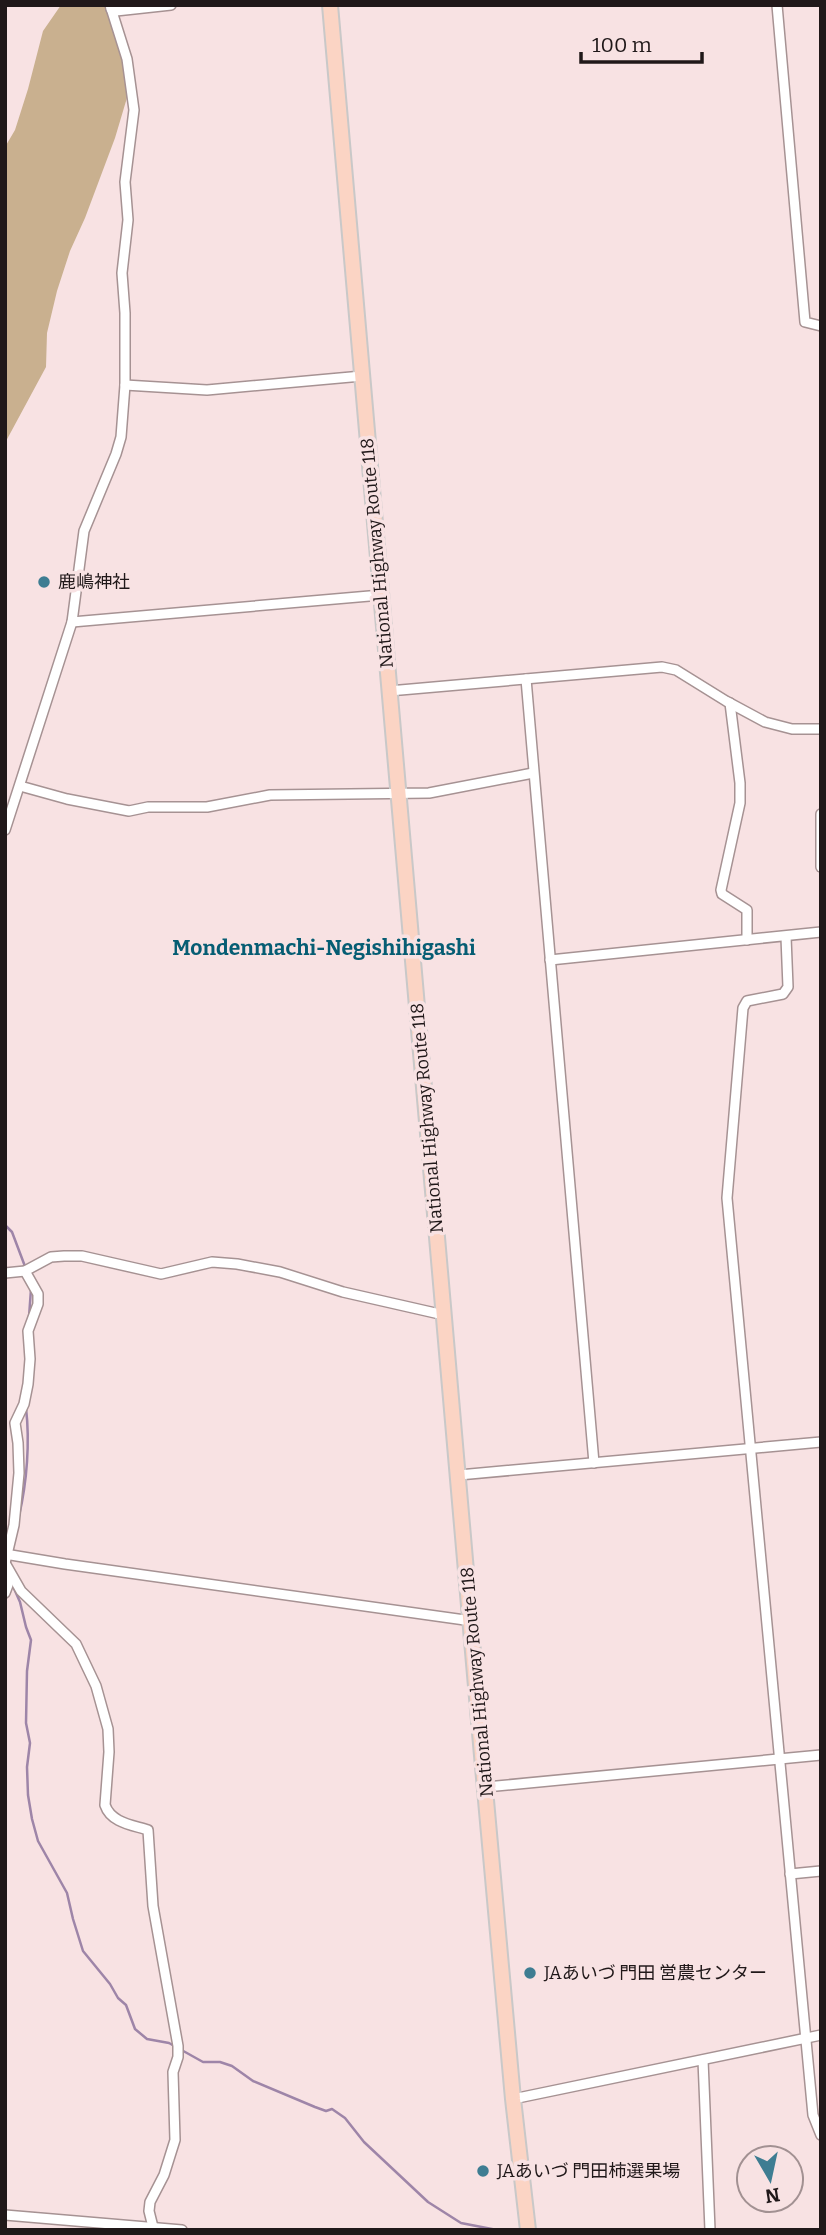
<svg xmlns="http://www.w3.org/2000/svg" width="826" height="2235" viewBox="0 0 826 2235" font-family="Bitter,'Noto Sans JP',serif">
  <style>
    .green { fill: #c9b08f }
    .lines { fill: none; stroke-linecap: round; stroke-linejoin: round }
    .stream { stroke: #9e85a8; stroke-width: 2.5 }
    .minor-casing { stroke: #a69293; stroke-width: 12 }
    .trunk-casing { stroke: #c9c8c8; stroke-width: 18 }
    .minor { stroke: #fff; stroke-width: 9 }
    .trunk { stroke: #fbd4c4; stroke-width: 14 }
    .poi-dot { fill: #3e7d92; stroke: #f8e2e3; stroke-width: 2.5 }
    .labels { text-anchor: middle; stroke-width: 7; stroke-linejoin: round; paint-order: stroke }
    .street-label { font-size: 18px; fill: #201819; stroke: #f8e2e3 }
    .poi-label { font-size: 18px; fill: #201819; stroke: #f8e2e3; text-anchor: start }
    .quarter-label { font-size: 21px; font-weight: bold; fill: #065d73; stroke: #f8e2e3 }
  </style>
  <rect width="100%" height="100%" fill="#f8e2e3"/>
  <path class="green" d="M61 5H105L119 42 129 91 115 138 85 218 70 251 57 291 47 333 46 367 5 443V147L15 130 28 89 43 31Z"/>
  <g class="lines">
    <g class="stream">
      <path d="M5 1225 12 1232 26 1269"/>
      <path d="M29 1317 31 1289"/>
      <path d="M19 1516C27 1482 30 1442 26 1408"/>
      <path d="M12 1584 20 1602 26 1627 31 1640 27 1671 26 1723 30 1743 27 1767 28 1795 32 1819 38 1841 67 1893 73 1919 83 1951 110 1984 118 1998 126 2005 135 2029 147 2039 169 2043 203 2062H220L232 2066 253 2081 315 2107 326 2111 332 2109 345 2118 364 2142 428 2202 461 2223 497 2230"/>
    </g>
    <defs>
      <g id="minor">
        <path d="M777 5 805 322 821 326"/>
        <path d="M111 9 116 11 171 5"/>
        <path d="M125 385 207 390 362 376"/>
        <path d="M72 622 381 595"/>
        <path d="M526 679 594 1463"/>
        <path d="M389 691 662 667 676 670 726 701 765 722 792 729H821"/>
        <path d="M730 703 740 783V803L721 890 722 894 747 910V940"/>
        <path d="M20 786 67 799 129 811 148 807H207L270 795 429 793 533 773"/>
        <path d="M821 814V867"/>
        <path d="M5 830 72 622 84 531 116 454 121 437 125 385V313L122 273 128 220 125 182 134 110 127 59 110 5"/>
        <path d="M786 937 788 987 783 994 747 1001 743 1008 727 1198 813 2115 821 2135"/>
        <path d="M550 960 821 932"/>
        <path d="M5 1273 25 1271 51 1257 64 1256H82L161 1274 212 1262 237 1264 280 1272 343 1292 444 1315"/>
        <path d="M459 1475 821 1442"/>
        <path d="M5 1554 65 1564 472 1621"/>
        <path d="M5 1563 21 1591 76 1644 96 1686 108 1729 109 1752 105 1805C111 1823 133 1825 148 1830L153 1906 178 2046V2057L173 2072 175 2140 164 2175 150 2202 149 2211 153 2227"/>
        <path d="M5 1593 8 1585 5 1563 14 1525 19 1473 18 1443 15 1423 24 1404 28 1384 30 1359 28 1331 38 1304V1294L25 1271"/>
        <path d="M486 1787 821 1755"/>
        <path d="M790 1874 821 1871"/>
        <path d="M703 2060 710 2230"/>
        <path d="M513 2099 821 2035"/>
        <path d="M5 2215 182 2230"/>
      </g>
      <path id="trunk" d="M330 5 483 1767 513 2099 528 2230"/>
    </defs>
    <use href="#minor" class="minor-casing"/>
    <use href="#trunk" class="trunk-casing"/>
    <use href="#minor" class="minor"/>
    <use href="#trunk" class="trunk"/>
  </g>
  <g class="poi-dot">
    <circle cx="44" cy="582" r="7"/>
    <circle cx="530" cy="1973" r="7"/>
    <circle cx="483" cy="2171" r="7"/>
  </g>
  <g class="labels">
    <g class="street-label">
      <text transform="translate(377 553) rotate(-95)" y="6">National Highway Route 118</text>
      <text transform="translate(427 1118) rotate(-95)" y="6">National Highway Route 118</text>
      <text transform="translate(477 1682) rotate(-95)" y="6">National Highway Route 118</text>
    </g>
    <g class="poi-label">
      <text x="58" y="588">鹿嶋神社</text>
      <text x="544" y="1979">JAあいづ 門田 営農センター</text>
      <text x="497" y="2177">JAあいづ 門田柿選果場</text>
    </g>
    <g class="quarter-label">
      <text x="324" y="955">Mondenmachi-Negishihigashi</text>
    </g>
  </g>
  <rect width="826" height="2235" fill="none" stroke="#201819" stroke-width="14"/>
  <g transform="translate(770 2179) rotate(171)"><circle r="33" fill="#f8e2e3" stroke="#a29192" stroke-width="2"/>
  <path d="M0-5L12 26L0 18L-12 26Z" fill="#3e7d92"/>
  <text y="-10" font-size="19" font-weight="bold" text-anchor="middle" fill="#201819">N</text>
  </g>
  <path d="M581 52v10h121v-10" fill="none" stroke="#201819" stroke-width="3.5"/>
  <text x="592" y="52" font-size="21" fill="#201819" stroke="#f8e2e3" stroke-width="5" paint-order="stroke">100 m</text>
</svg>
